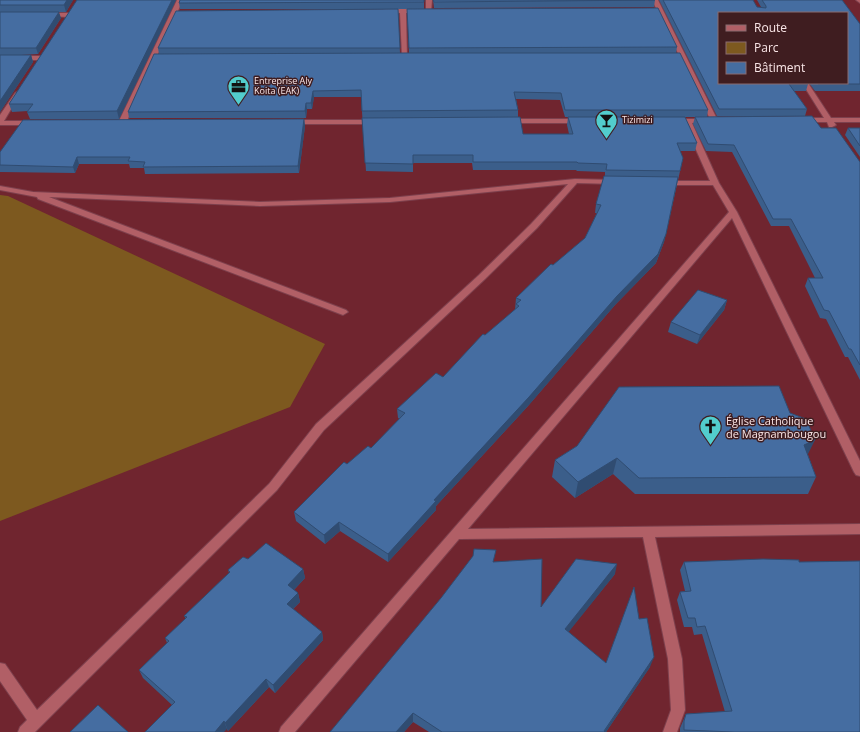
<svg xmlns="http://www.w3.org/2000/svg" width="860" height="732" viewBox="0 0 860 732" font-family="'Open Sans',sans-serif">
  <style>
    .green { fill: #7d591f }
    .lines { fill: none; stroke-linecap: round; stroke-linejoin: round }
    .minor-casing { stroke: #7d404d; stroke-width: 2 }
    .tertiary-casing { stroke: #7d404d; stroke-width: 2 }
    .minor { fill: #b15f66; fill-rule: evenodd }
    .tertiary { fill: #b15f66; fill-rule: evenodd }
    .wall { fill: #3b5e8a }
    .shaded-wall { fill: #304c71 }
    .building { fill: #456da1; stroke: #304c71 }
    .labels { text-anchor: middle; stroke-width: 3; stroke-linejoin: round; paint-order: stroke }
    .far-poi-label { font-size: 9px; fill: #fae6e7; stroke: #3f1d20; text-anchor: start }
    .poi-label { font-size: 11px; fill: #fae6e7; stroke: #3f1d20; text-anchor: start }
  </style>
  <rect width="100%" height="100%" fill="#70252f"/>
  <path class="green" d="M0 195 8 196 325 344 290 407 0 521Z"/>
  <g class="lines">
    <defs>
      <g id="minor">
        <path d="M177 0H183L126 123 125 125H119L118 123Z"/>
        <path d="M426 0H432L431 12 426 11Z"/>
        <path d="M652 0H658L718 121 714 123 711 122 692 123 719 183 737 212 860 461V476L856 475 854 472 732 218 468 529 860 524V534L655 537 682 659 685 710 677 732H663L671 710 668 659 643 537 459 539 295 732H279L281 727 729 212 713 185H665L661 183 665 181H710L684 123H674L670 121 674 119H710Z"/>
        <path d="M386 9H420L423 11 420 13H406L407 58 402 57 400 13 384 12V10Z"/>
        <path d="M48 13H68L71 15 68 17 46 16 45 15Z"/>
        <path d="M0 56H40L43 58 40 60H0Z"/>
        <path d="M802 83H808L831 118H860V122H834L836 125 832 127H829L827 122H799V118H824Z"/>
        <path d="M17 92 20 94 4 121H37V125H0V115L15 93Z"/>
        <path d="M505 119H580L584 121 580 123H505Z"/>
        <path d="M289 120H376L380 122 376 124H292L288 122Z"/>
        <path d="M575 179 615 180 619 182 615 184 577 183 537 228 485 279 324 430 277 490 35 732H18L20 727 27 720 0 681V663L5 664 37 710 269 484 316 424 479 275 531 224 568 184 390 202 260 206 49 197 346 310 348 312 343 315 38 199 37 197 0 190V186L33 192 260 202 390 198Z"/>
      </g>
      <path id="tertiary" d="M856 0H860V3Z"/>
    </defs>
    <use href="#minor" class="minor-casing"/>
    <use href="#tertiary" class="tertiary-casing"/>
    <use href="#minor" class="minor"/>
    <use href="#tertiary" class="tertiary"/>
  </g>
  <g class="wall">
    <path d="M0 0H73L66 12H0Z"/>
    <path d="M77 0H176L119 119H30L27 112 28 111 12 112 9 104Z"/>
    <path d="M424 0V9H180L179 3Z"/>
    <path d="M433 0H655L654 7 434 8Z"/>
    <path d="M659 0H753L757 7H761L757 0H842L860 24V91H815L809 83H847L719 13 808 84 806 91H794L807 109 805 116H717Z"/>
    <path d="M398 9 400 53H409L407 9 677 47 676 53H505L708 110 707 117H565L560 100 516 99 518 110V117L523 134H569L567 125 568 117 697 143 695 151H680L683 158 664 242 656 263 615 305 528 406 436 506V510L388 562 340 531 325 544 296 521 294 512 347 464 371 448 400 419 398 418 397 409 443 377 485 335 515 310 516 298 553 265 585 238 597 213H595L596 204 605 176V172L577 171 576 170H473L472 163H413V172L366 171 361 97H314L312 109H307L306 118H129L128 112 315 54H159L158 48Z"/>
    <path d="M0 12 61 18 38 54 21 55H31L33 62 0 112Z"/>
    <path d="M695 117 821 128 860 162V380L848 357H845L826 319 820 318 805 286 808 278H815L789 226H771L732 152 706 151 693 124Z"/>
    <path d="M304 119 305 126 299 173 145 174 144 168H130L129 164H79L75 173 0 172V152Z"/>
    <path d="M848 128H860V157L845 135Z"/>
    <path d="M727 300 724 310 697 344 668 332 671 322Z"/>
    <path d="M577 446 808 455 816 477 808 494H635L613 474 575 498 552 477 555 460Z"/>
    <path d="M248 559 303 569 305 578 294 590 298 593 300 602 293 609 322 632 323 640 275 693 269 687 228 731 227 729 172 705 143 678 139 670 167 643 165 638 186 619 184 616 229 573 228 570Z"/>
    <path d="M494 562 541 607 615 574 568 632 606 663 639 619 650 667 606 732H429L413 722 404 732H330Z"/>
    <path d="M684 562H799L860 732H680V728L686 714 725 712 702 634 694 635 692 627H684L677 600 680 592 685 591 680 570Z"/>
  </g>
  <g class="shaded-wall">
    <path d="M67 0H73L66 12 64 5Z"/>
    <path d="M172 0H176L119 119 117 111Z"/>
    <path d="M59 12 61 18 38 54 36 48Z"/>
    <path d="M31 55 33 62 0 112V101Z"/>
    <path d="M313 91 314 97 312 109 311 103Z"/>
    <path d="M306 103 307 109 306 118 305 111Z"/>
    <path d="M304 119 305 126 299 173 298 166Z"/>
    <path d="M77 157 79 164 75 173 73 167Z"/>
    <path d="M666 234 664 242 656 263 615 305 528 406 436 506V510L388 562V554L434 500Z"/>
    <path d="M727 300 724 310 697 344 700 335Z"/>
    <path d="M815 440 807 456 804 445Z"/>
    <path d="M617 458 613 474 575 498 578 482Z"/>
    <path d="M339 522 340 531 325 544 324 535Z"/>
    <path d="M617 564 615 574 563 639 565 629Z"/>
    <path d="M303 569 305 578 290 594 288 585Z"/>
    <path d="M298 593 300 602 289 613 287 604Z"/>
    <path d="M322 632 323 640 275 693 273 685Z"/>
    <path d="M654 657 650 667 606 732H604Z"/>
    <path d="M266 679 269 687 228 731 225 723Z"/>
    <path d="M413 713V722L404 732H396Z"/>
    <path d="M224 721 227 729 224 732H215Z"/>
  </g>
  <g class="building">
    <path d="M0 0H67L64 5H0Z"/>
    <path d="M77 0H172L117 111 27 112 33 104H9Z"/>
    <path d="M180 0H424V2L179 3Z"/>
    <path d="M433 0H655L434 2Z"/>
    <path d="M663 0H753L757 7 766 8V6L762 0H842L860 24V84H818L817 83H847V13H719V83H807L808 84H789L807 109H719Z"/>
    <path d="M658 8 677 47 409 48 407 9Z"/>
    <path d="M398 9 400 48H158L176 11Z"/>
    <path d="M0 12H59L36 48H0Z"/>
    <path d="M407 53H680L708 110H565L561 93 514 92 518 110 362 111 361 90 313 91 311 103H306L305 111 128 112 154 54Z"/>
    <path d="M0 55H31L0 101Z"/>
    <path d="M812 116 821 128H836L860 162V365L851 349H849L829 311 824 310 808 278H823L791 219H773L734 145 708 144 695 117Z"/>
    <path d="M520 117 523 134H573L568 117H685L697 143H677L683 158 680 171 606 170 607 164 578 163 577 162H473V155H413V164L365 163 362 118Z"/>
    <path d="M304 119 298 166 143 167 145 162 128 161 130 157H77L73 167 0 165V152L23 120Z"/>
    <path d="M848 128H860V146Z"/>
    <path d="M604 176 678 177 666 234 658 254 617 296 529 397 434 500 436 501 388 554 339 522 324 535 294 512 344 462 347 464 368 446 371 448 405 413 397 409 436 373 443 377 483 334 485 335 519 306 516 304 521 300 516 298 551 264 553 265 585 238 601 205 596 204Z"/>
    <path d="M698 290 727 300 700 335 671 322Z"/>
    <path d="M779 386 790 413 806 419 815 440 804 445 816 477 639 478 617 458 578 482 555 460 577 446 619 387Z"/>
    <path d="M266 543 303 569 288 585 298 593 287 604 322 632 273 685 266 679 225 723 224 721 215 732H145L175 702 139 670 169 641 165 638 187 617 184 616 230 572 228 570 243 557 248 559Z"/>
    <path d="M474 549 496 550 493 562 542 559 541 607 576 559 617 564 565 629 606 663 634 587 639 619 647 618 654 657 604 731 605 732H442L413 713 396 732H330L441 598 473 556Z"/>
    <path d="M763 559 799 560V562L860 561V732H734L684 730V721L686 714 732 711 705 626 697 627 695 618H688L680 592 691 591 684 562Z"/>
    <path d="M98 705 128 732H70Z"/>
  </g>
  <defs>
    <symbol id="office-pin" viewBox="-11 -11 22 30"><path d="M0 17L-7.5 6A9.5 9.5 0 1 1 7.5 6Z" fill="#52cdcd" stroke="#3f1d20"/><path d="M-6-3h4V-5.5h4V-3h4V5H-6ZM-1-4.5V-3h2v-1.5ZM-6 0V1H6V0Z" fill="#111"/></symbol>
    <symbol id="bar-pin" viewBox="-11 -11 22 30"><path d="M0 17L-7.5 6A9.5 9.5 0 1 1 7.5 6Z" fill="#52cdcd" stroke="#3f1d20"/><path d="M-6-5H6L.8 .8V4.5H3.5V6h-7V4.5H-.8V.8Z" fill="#111"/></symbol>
    <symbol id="church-pin" viewBox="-11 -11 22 30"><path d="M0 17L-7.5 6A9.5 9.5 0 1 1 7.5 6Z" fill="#52cdcd" stroke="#3f1d20"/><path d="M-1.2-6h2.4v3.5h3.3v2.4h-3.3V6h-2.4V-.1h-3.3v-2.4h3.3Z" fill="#111"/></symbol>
  </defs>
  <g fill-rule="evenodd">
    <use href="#office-pin" x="226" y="74" width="25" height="34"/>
    <use href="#bar-pin" x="594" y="108" width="25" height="34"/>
    <use href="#church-pin" x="698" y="414" width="25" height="34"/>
  </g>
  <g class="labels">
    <g class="far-poi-label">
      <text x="254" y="84">Entreprise Aly<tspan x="254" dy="10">Koita (EAK)</tspan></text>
      <text x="622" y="123">Tizimizi</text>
    </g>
    <g class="poi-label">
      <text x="726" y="425">Église Catholique<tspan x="726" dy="13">de Magnambougou</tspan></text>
    </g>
  </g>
  <rect x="718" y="12" width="130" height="72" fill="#3f1d20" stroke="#8a6d70"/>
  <rect x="726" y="25" width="20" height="6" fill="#b15f66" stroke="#8a6d70"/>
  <text x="754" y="32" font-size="12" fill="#fae6e7">Route</text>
  <rect x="726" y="42" width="20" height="12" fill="#7d591f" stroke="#8a6d70"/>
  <text x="754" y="52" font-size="12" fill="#fae6e7">Parc</text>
  <rect x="726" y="62" width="20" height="12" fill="#456da1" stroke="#8a6d70"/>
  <text x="754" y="72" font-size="12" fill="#fae6e7">Bâtiment</text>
</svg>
